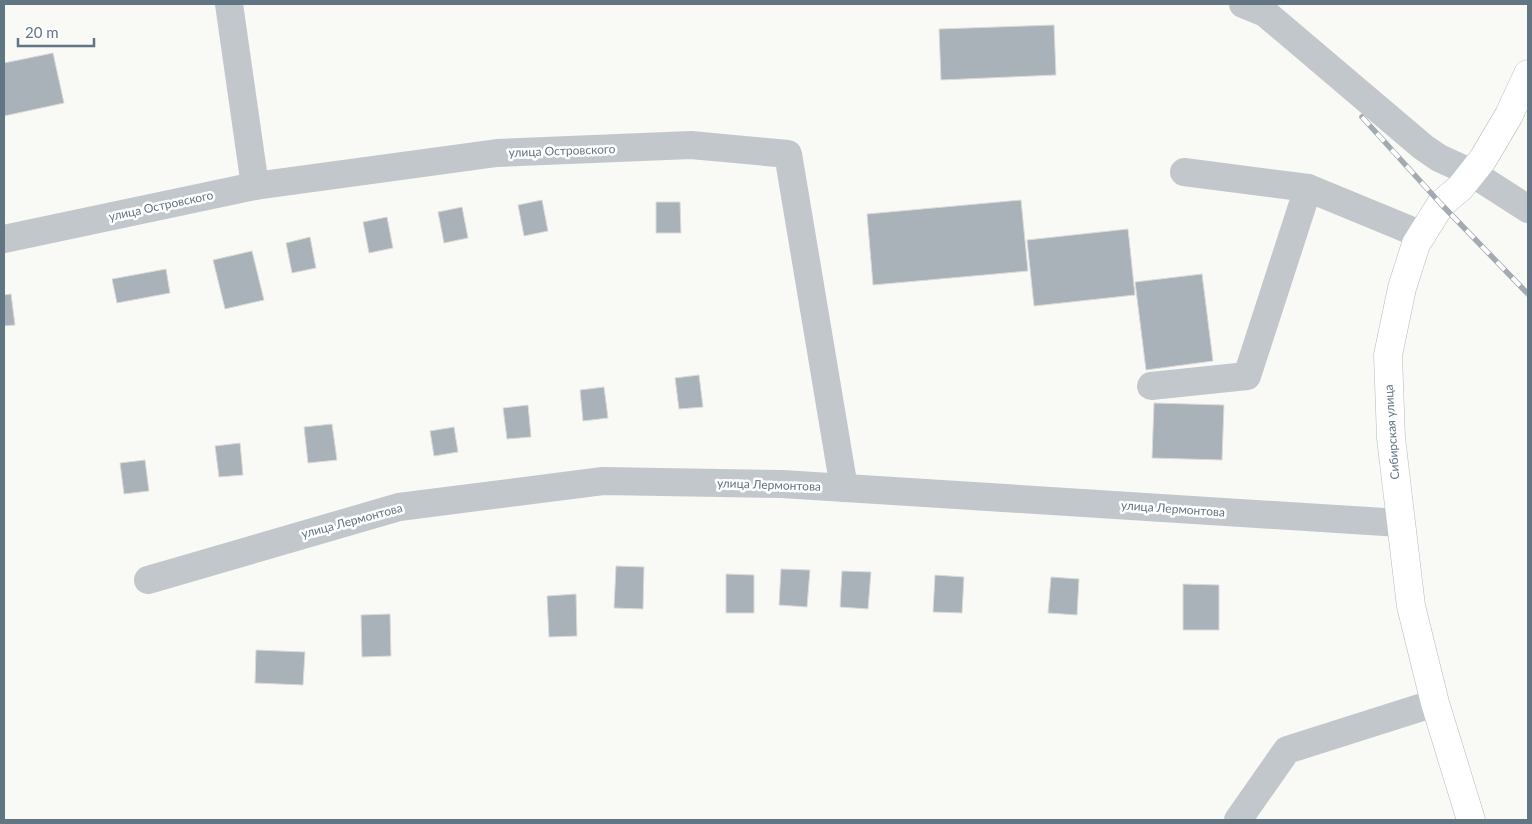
<svg xmlns="http://www.w3.org/2000/svg" width="1532" height="824" viewBox="0 0 1532 824" font-family="Lato,sans-serif">
  <style>
    .building { fill: #a8b2b8; stroke: #dbdbd9 }
    .lines { fill: none; stroke-linecap: round; stroke-linejoin: round }
    .major-casing { stroke: #b5bbbf; stroke-width: 29 }
    .minor { stroke: #c2c7cb; stroke-width: 28 }
    .major { stroke: #fff; stroke-width: 28 }
    .rail-casing { stroke: #a3abb1; stroke-width: 5.5 }
    .rail { stroke: #fff; stroke-width: 4; stroke-dasharray: 11; stroke-linecap: butt }
    .labels { text-anchor: middle; stroke-width: 5; stroke-linejoin: round; paint-order: stroke }
    .street-label { font-size: 12px; fill: #627583; stroke: #fff }
  </style>
  <rect width="100%" height="100%" fill="#f9f9f6"/>
  <g class="building">
    <path d="M1054 25 1056 75 941 80 939 29Z"/>
    <path d="M53 53 64 103 4 116V63Z"/>
    <path d="M542 200 548 231 524 236 518 205Z"/>
    <path d="M1021 200 1028 271 873 285 867 214Z"/>
    <path d="M656 202H680L681 233H656Z"/>
    <path d="M462 207 468 238 444 243 438 212Z"/>
    <path d="M387 217 393 248 369 253 363 222Z"/>
    <path d="M1128 229 1135 295 1034 306 1027 240Z"/>
    <path d="M310 237 316 268 292 273 286 243Z"/>
    <path d="M252 251 264 300 225 309 213 260Z"/>
    <path d="M166 269 170 293 117 303 112 279Z"/>
    <path d="M1202 274 1213 361 1146 370 1135 282Z"/>
    <path d="M11 294 15 325 4 326V295Z"/>
    <path d="M699 375 703 407 679 409 675 378Z"/>
    <path d="M604 387 608 418 583 421 580 390Z"/>
    <path d="M1154 403 1224 405 1222 460 1152 458Z"/>
    <path d="M528 405 531 437 507 439 503 408Z"/>
    <path d="M332 424 337 460 308 463 304 427Z"/>
    <path d="M454 427 458 452 434 456 430 431Z"/>
    <path d="M240 443 243 475 219 477 215 446Z"/>
    <path d="M145 460 149 491 124 494 120 463Z"/>
    <path d="M616 566 644 567 643 609 614 608Z"/>
    <path d="M781 569 810 570 807 607 779 605Z"/>
    <path d="M842 571 871 572 868 609 840 607Z"/>
    <path d="M726 574 754 575V613H726Z"/>
    <path d="M935 575 964 577 962 613 933 612Z"/>
    <path d="M1051 577 1079 579 1077 615 1048 613Z"/>
    <path d="M1183 584 1219 585V630H1183Z"/>
    <path d="M576 594 577 636 549 637 547 596Z"/>
    <path d="M390 614 391 656 362 657 361 615Z"/>
    <path d="M256 650 305 652 303 685 255 683Z"/>
  </g>
  <g class="lines">
    <defs>
      <path id="major" d="M1471 820 1435 703 1411 606 1391 438 1388 355 1402 288 1416 244 1441 204 1460 188 1483 159 1509 115 1528 74"/>
    </defs>
    <use href="#major" class="major-casing"/>
    <g class="minor">
      <path d="M229 4 255 186"/>
      <path d="M1243 4 1265 13 1423 147 1439 158 1472 173 1528 209"/>
      <path d="M1184 172 1308 188 1422 235"/>
      <path d="M4 239 255 186 497 153 691 145 788 154 844 488"/>
      <path d="M1151 386 1247 376 1308 188"/>
      <path d="M148 580 399 507 603 481 782 484 1400 523"/>
      <path d="M1238 820 1287 750 1435 703"/>
    </g>
    <use href="#major" class="major"/>
    <defs>
      <path id="rail" d="M1362 117 1441 204 1528 294"/>
    </defs>
    <use href="#rail" class="rail-casing"/>
    <use href="#rail" class="rail"/>
  </g>
  <g class="labels">
    <g class="street-label">
      <text transform="translate(562 151) rotate(-2)" y="4">улица Островского</text>
      <text transform="translate(161 206) rotate(-12)" y="4">улица Островского</text>
      <text transform="translate(1392 432) rotate(-94)" y="4">Сибирская улица</text>
      <text transform="translate(769 485) rotate(2)" y="4">улица Лермонтова</text>
      <text transform="translate(1173 509) rotate(4)" y="4">улица Лермонтова</text>
      <text transform="translate(352 521) rotate(-15)" y="4">улица Лермонтова</text>
    </g>
  </g>
  <rect width="1532" height="824" fill="none" stroke="#627583" stroke-width="10"/>
  <path d="M18 38v8h76v-8" fill="none" stroke="#627583" stroke-width="2.5"/>
  <text x="25" y="38" font-size="15" fill="#627583" stroke="#ffffff" stroke-width="4" paint-order="stroke">20 m</text>
</svg>
